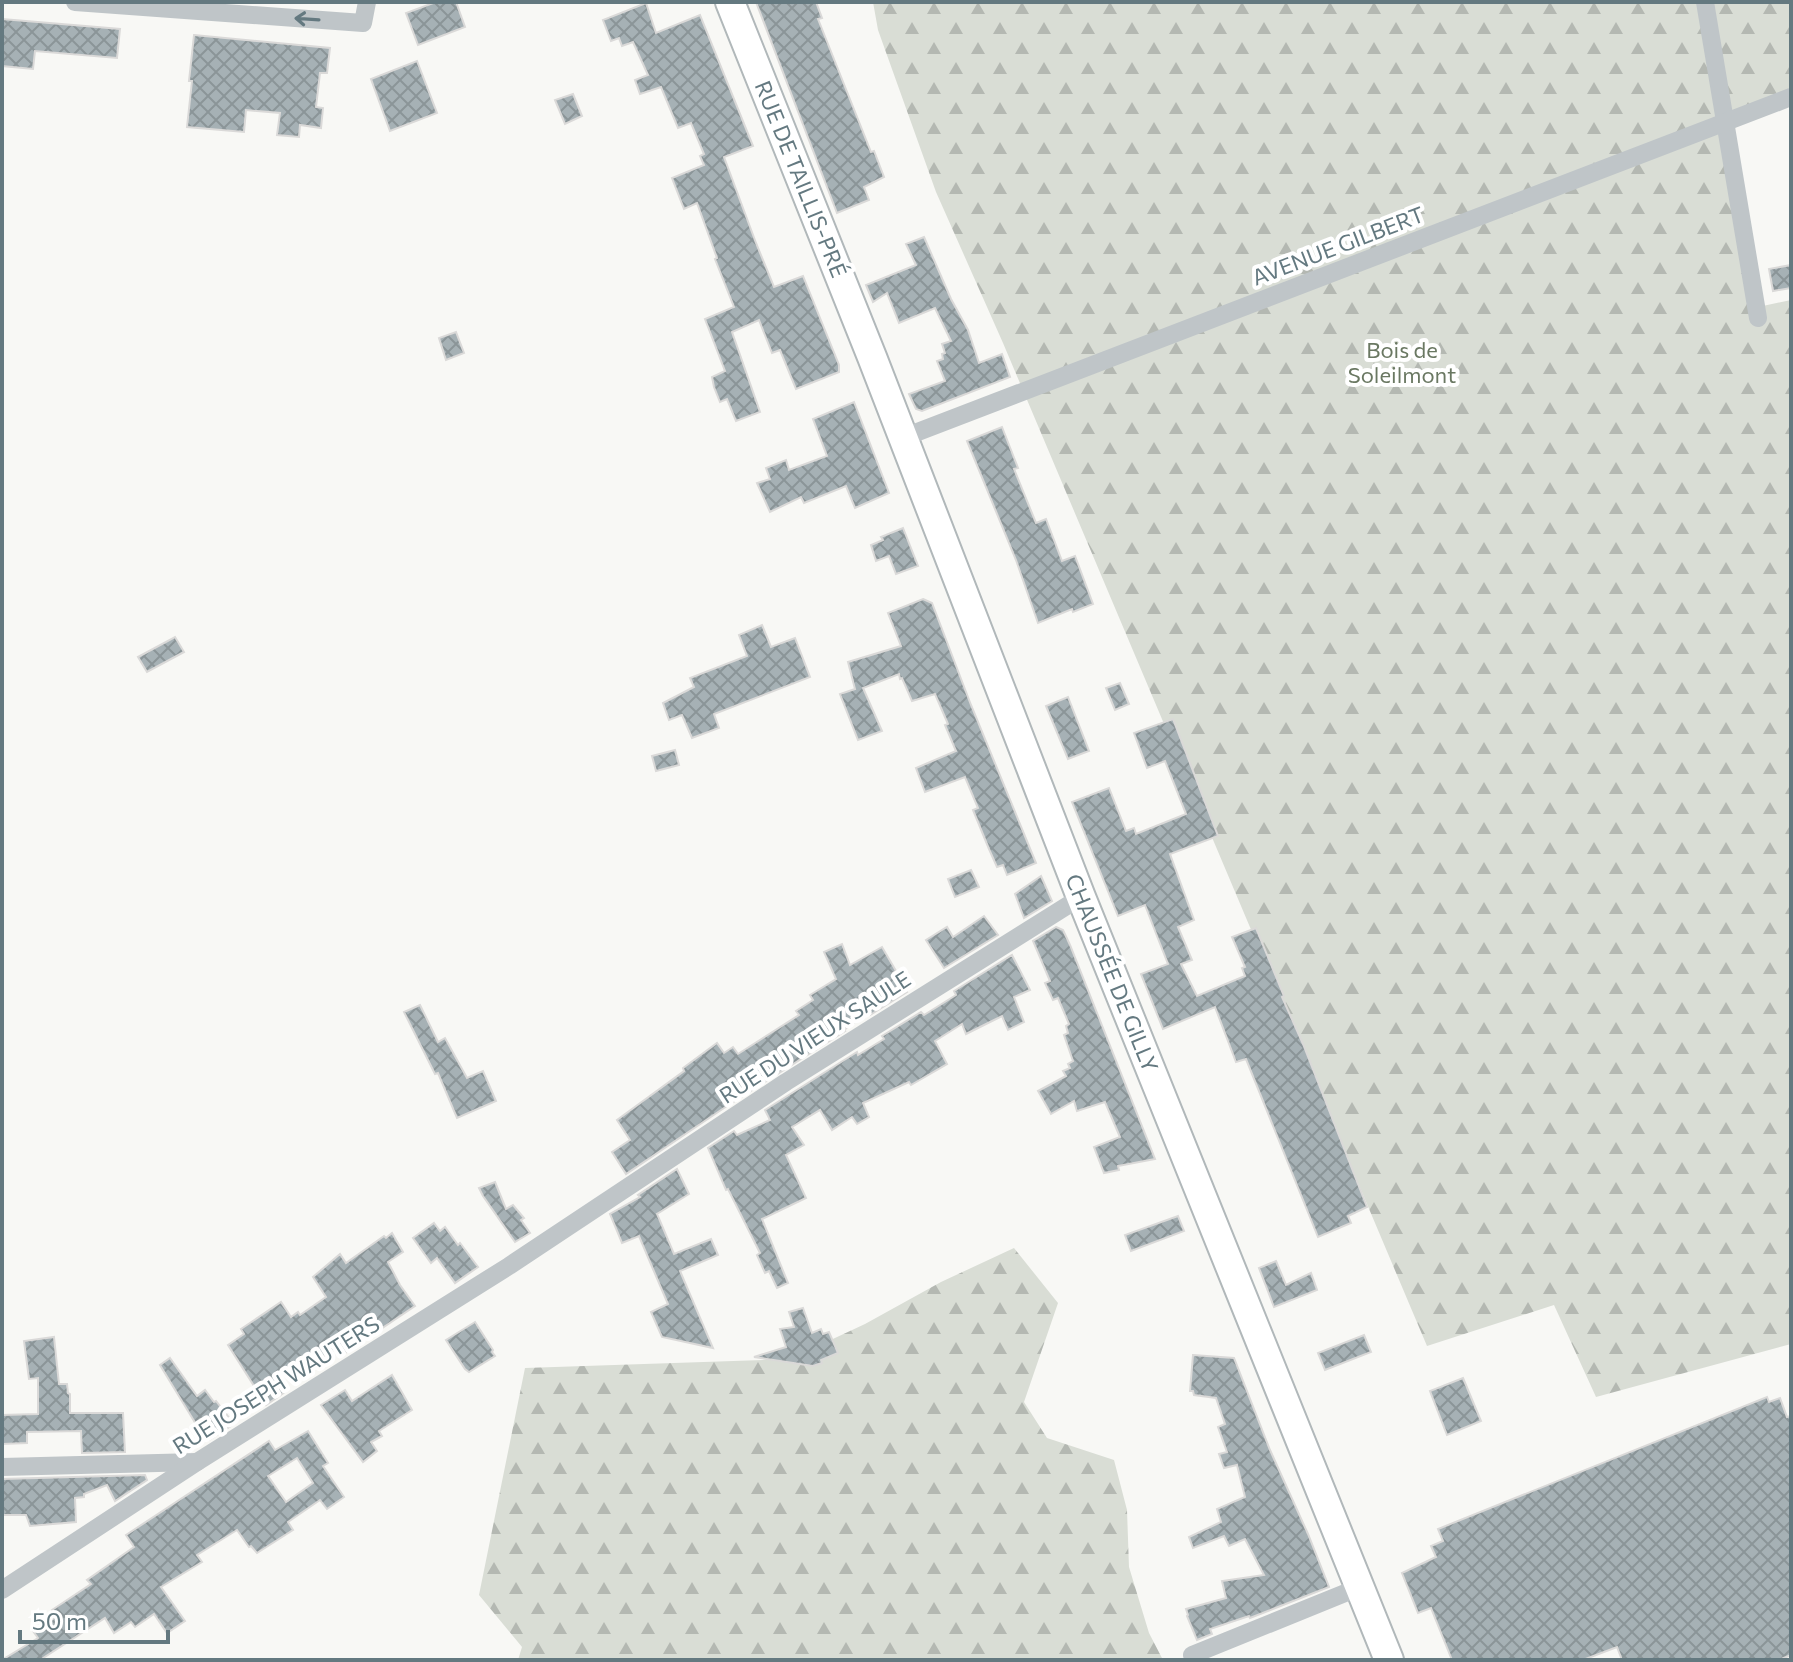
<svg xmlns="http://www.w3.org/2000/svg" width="1793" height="1662" viewBox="0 0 1793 1662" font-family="Commissioner,sans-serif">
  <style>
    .forest { fill: url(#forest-firs) }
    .building { fill: url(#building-cross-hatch); stroke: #dad9d8; stroke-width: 2; fill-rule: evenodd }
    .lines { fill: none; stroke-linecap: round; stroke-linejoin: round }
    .primary-casing { stroke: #b1b8ba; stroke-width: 32 }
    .minor { stroke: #bfc5c8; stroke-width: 18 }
    .primary { stroke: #fff; stroke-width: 28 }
    .oneway { stroke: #647980 }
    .labels { text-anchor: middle; stroke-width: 8; stroke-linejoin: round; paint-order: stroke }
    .street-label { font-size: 22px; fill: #647980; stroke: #fff }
    .park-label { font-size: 22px; fill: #6a7862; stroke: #fff }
  </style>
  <defs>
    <pattern id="forest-firs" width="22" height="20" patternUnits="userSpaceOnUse" patternTransform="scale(2)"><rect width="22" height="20" fill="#d9ddd5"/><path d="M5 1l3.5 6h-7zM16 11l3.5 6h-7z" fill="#b4b8b2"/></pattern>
    <pattern id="building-cross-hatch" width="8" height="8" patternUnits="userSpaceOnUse" patternTransform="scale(2)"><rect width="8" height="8" fill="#a6b1b5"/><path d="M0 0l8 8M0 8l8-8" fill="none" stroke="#8b9598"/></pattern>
  </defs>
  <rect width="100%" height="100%" fill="#f8f8f5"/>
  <g class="forest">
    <path d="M873 2H1791V97L1726 123 1758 307 1791 300V1344L1596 1397 1554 1305 1427 1346 1003 343 936 192 878 30Z"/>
    <path d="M1014 1248 1058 1303 1024 1402 1047 1438 1114 1460 1127 1510 1129 1567 1149 1633 1163 1660H518L522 1647 479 1595 525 1368 763 1360 807 1351 865 1324 941 1282Z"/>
  </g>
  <g class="building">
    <path d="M436 2H456L465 27 418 45 406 13Z"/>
    <path d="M756 2H816L822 18 818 19 871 152 874 151 884 177 864 187 869 200 837 213Z"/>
    <path d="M646 3 656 33 700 15 753 146 724 157 756 243 774 287 803 276 839 365V372L796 389 780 350 772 353 759 320 732 332 760 412 736 421 727 399 720 402 714 387 712 377 725 371 705 319 734 307 715 259 717 258 697 203 684 209 672 178 704 165 700 156 704 154 691 123 678 128 661 87 640 94 635 80 648 75 633 42 622 46 619 38 611 41 603 20Z"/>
    <path d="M2 19 120 29 117 58 35 51 33 69 2 66Z"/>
    <path d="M194 35 330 48 327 73H320L316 107 323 108 321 128 300 125 299 137 277 135 280 113 246 110 244 132 187 127 192 81H189Z"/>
    <path d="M417 61 437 113 390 131 371 79Z"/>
    <path d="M573 94 582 116 565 124 555 100Z"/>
    <path d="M924 237 951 299 968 330 979 363 1002 354 1010 377 922 411 916 409 909 394 945 381 937 361 943 359 942 354 945 353 942 344 951 341 935 308 899 323 887 293 873 302 866 285 916 265 906 244Z"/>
    <path d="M1791 265V288L1773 291 1769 269Z"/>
    <path d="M456 332 464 353 446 360 439 338Z"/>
    <path d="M854 402 889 493 855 508 846 486 804 503 801 497 770 512 757 483 770 479 766 468 786 460 789 470 827 456 813 419Z"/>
    <path d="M1002 427 1018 468 1014 469 1036 523 1046 519 1062 561 1075 556 1093 604 1073 612 1072 609 1038 623 1016 560 967 441Z"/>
    <path d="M903 528 918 566 896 574 889 556 876 561 871 545 883 540 881 537Z"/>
    <path d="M923 599 932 603 971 705 1036 863 1007 875 1003 865 997 867 989 849 973 810 978 808 965 777 925 792 916 768 956 751 945 725 948 724 935 694 912 701 902 678 900 679 899 674 863 688 882 731 858 740 840 694 855 689 848 662 901 646 888 613Z"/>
    <path d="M762 625 771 647 795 638 810 677 714 714 719 728 692 738 682 715 669 720 663 703 694 687 690 678 747 656 739 635Z"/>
    <path d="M175 637 184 652 147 672 138 657Z"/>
    <path d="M1120 683 1129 704 1115 710 1106 688Z"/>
    <path d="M1068 697 1089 751 1068 759 1046 706Z"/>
    <path d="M1173 719 1218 836 1170 854 1194 920 1178 927 1192 960 1181 964 1197 996 1245 976 1242 968 1245 967 1232 937 1256 928 1284 996 1282 997 1303 1044 1367 1207 1348 1216 1351 1223 1318 1237 1246 1059 1236 1062 1215 1007 1163 1029 1141 974 1168 964 1157 936 1145 905 1118 916 1072 802 1109 788 1126 831 1134 828 1136 834 1186 814 1165 761 1147 768 1134 733Z"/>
    <path d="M675 750 679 765 656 771 652 756Z"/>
    <path d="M971 870 979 887 955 897 948 879Z"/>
    <path d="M1041 876 1052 901 1024 918 1015 894Z"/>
    <path d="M984 916 998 935 944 968 926 940 947 927 953 937Z"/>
    <path d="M1056 927 1063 930 1070 945 1155 1159 1118 1166 1119 1170 1104 1173 1094 1147 1120 1137 1105 1102 1077 1111 1074 1101 1051 1114 1038 1091 1066 1076 1063 1071 1070 1068 1068 1064 1073 1061 1064 1035 1068 1033 1066 1026 1069 1024 1058 998 1053 1000 1045 983 1050 981 1033 941Z"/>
    <path d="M842 944 850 965 882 947 896 971 893 973 907 992 870 1015 868 1013 844 1030 845 1031 724 1108 626 1174 612 1152 630 1140 617 1120 684 1071 683 1068 717 1043 724 1053 733 1047 738 1054 799 1015 796 1011 813 1000 810 995 836 979 824 952Z"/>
    <path d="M1012 955 1030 990 1014 997 1024 1022 1008 1030 1002 1016 966 1034 962 1024 935 1041 947 1064 911 1085 909 1082 863 1103 869 1117 857 1124 852 1117 832 1130 820 1110 792 1127 804 1145 786 1155 806 1198 762 1219 788 1283 777 1288 769 1271 765 1273 757 1255 760 1253 728 1189 726 1190 708 1148 734 1131 737 1135 770 1120 765 1110 857 1052 858 1055 884 1039 882 1036 921 1012 924 1015 956 995 954 991Z"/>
    <path d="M420 1005 438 1042 445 1038 467 1078 483 1071 496 1101 457 1118 438 1073 435 1074 404 1012Z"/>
    <path d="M677 1169 689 1194 657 1214 674 1254 711 1239 718 1255 680 1271 713 1348 662 1337 651 1312 668 1304 653 1269 639 1236 622 1243 610 1214 640 1197 638 1195Z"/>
    <path d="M495 1182 506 1209 513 1205 524 1218 521 1220 530 1233 515 1242 483 1196 479 1188Z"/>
    <path d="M1178 1216 1184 1231 1131 1251 1125 1235Z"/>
    <path d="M434 1223 440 1231 445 1227 458 1245 460 1243 478 1267 455 1283 437 1258 431 1263 413 1238Z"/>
    <path d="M392 1233 403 1252 388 1262 400 1285 415 1306 345 1353 341 1346 298 1373 293 1367 277 1379 285 1392 266 1405 228 1345 244 1334 241 1329 281 1302 291 1317 298 1312 300 1315 326 1297 313 1277 340 1254 346 1263 384 1236 386 1238Z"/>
    <path d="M1276 1261 1286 1285 1311 1273 1317 1290 1274 1307 1259 1268Z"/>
    <path d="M803 1308 812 1333 821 1329 823 1334 829 1332 838 1353 821 1360 822 1363 813 1366 754 1357 786 1347 780 1329 794 1327 789 1312Z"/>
    <path d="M475 1322 493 1350 492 1352 495 1356 469 1372 465 1369 446 1340Z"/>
    <path d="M1364 1335 1371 1352 1325 1370 1318 1353Z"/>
    <path d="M54 1337 59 1384H67L68 1393 70 1394V1413H123L125 1452 82 1453 81 1431 27 1432V1443L2 1444V1415L38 1414V1378L29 1379 24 1341Z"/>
    <path d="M1193 1355 1234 1358 1270 1450 1308 1534 1329 1587 1250 1618 1249 1616 1210 1629 1212 1634 1197 1640 1187 1616 1188 1615 1186 1609 1226 1598 1222 1581 1264 1575 1245 1539 1229 1546 1224 1536 1193 1548 1189 1537 1221 1522 1217 1509 1245 1497 1237 1465 1224 1468 1219 1454 1227 1452 1218 1427 1225 1424 1216 1398 1194 1395 1193 1391H1190Z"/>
    <path d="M170 1358 197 1396 205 1390 214 1402 216 1401 234 1424 209 1440 205 1439 160 1365Z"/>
    <path d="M392 1375 412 1410 379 1431 382 1436 371 1442 377 1451 363 1462 321 1405 345 1390 352 1401Z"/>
    <path d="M1463 1378 1481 1421 1447 1435 1430 1391Z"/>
    <path d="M1767 1397 1769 1402 1780 1398 1787 1417 1791 1416V1655L1779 1660H1622L1617 1647 1583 1660H1452L1431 1608 1418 1613 1402 1573 1436 1557 1431 1546 1443 1541 1438 1529Z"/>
    <path d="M308 1431 328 1463 323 1466 344 1497 327 1509 320 1500 288 1522 293 1530 257 1553 251 1546 249 1547 237 1530 197 1555 202 1562 161 1587 185 1621 167 1633 154 1614 135 1627 131 1622 114 1633 105 1618 40 1660H2L38 1638 33 1631 56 1617 52 1610 91 1584 87 1580 134 1547 126 1535 269 1441 275 1450ZM297 1458 313 1483 286 1502 268 1476Z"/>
    <path d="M145 1475 147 1480 115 1501 107 1485 84 1494V1497L75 1498 76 1522 30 1526 26 1515H2V1479Z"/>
  </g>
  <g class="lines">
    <defs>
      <path id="primary" d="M730 2 872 357 1081 897 1389 1660"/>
    </defs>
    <use href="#primary" class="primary-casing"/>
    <g class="minor">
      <path d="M75 2 363 23 367 2"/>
      <path d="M1705 2 1758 318"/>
      <path d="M902 438 1791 97"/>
      <path d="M2 1467 197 1462"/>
      <path d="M2 1590 197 1462 509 1266 786 1082 1081 897"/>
      <path d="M1192 1655 1360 1587"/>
    </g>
    <use href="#primary" class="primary"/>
  </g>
  <defs><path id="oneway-shaft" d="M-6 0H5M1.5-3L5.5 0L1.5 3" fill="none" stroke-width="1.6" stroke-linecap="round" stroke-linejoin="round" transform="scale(2)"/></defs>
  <use class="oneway" href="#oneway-shaft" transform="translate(307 19) rotate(-176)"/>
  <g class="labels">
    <g class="street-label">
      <text transform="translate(801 179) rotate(68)" y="8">RUE DE TAILLIS-PRÉ</text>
      <text transform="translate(1338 246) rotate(-21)" y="8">AVENUE GILBERT</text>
      <text transform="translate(1112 973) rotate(68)" y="8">CHAUSSÉE DE GILLY</text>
      <text transform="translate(815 1037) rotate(-33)" y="8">RUE DU VIEUX SAULE</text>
      <text transform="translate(276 1385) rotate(-32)" y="8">RUE JOSEPH WAUTERS</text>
    </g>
    <g class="park-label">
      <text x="1402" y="358">Bois de<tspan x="1402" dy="25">Soleilmont</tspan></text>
    </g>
  </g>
  <rect width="1793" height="1662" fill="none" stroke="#647980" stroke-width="8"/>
  <path d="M20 1630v12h148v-12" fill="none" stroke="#647980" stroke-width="4"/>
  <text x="32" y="1630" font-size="24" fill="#647980" stroke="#ffffff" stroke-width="6" paint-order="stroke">50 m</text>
</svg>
